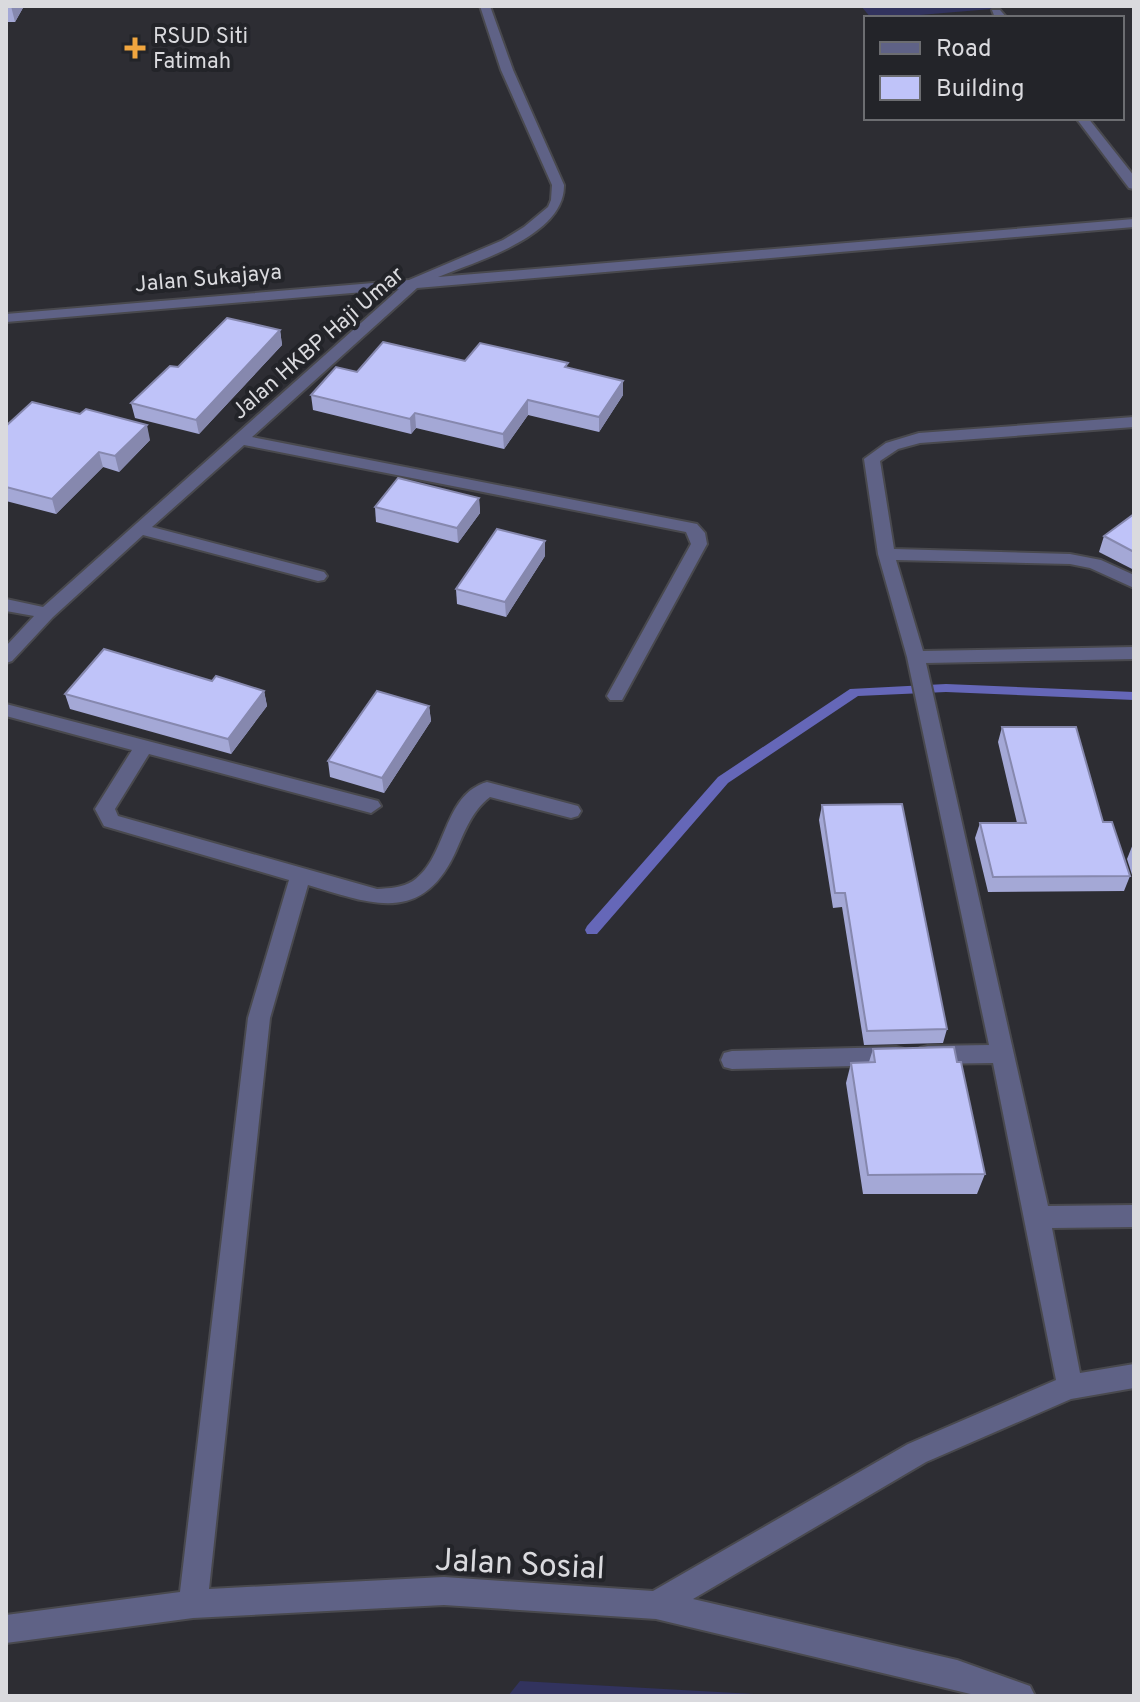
<svg xmlns="http://www.w3.org/2000/svg" width="1140" height="1702" viewBox="0 0 1140 1702" font-family="Overpass,sans-serif">
  <style>
    .green { fill: #32335e }
    .lines { fill: none; stroke-linecap: round; stroke-linejoin: round }
    .stream { fill: #6567b8; fill-rule: evenodd }
    .minor-casing { stroke: #49494e; stroke-width: 4 }
    .minor { fill: #5f6286; fill-rule: evenodd }
    .wall { fill: #a4a8d6 }
    .shaded-wall { fill: #8688ae }
    .building { fill: #bfc3f9; stroke: #8688ae; stroke-width: 2 }
    .poi-dot { fill: #f1a63f; stroke: #232429; stroke-width: 3 }
    .labels { text-anchor: middle; stroke-width: 8; stroke-linejoin: round; paint-order: stroke }
    .far-poi-label { font-size: 22px; fill: #dadade; stroke: #232429; text-anchor: start }
    .far-street-label { font-size: 22px; fill: #dadade; stroke: #232429 }
    .near-street-label { font-size: 32px; fill: #dadade; stroke: #232429 }
  </style>
  <rect width="100%" height="100%" fill="#2d2d33"/>
  <g class="green">
    <path d="M861 6H1028L884 18H871Z"/>
    <path d="M520 1681 754 1694 759 1696H508Z"/>
  </g>
  <g class="lines">
    <path class="stream" d="M946 684 1134 692V700L946 692 858 696 728 783 597 934H587L585 930 587 926 718 777 850 689Z"/>
    <defs>
      <g id="minor">
        <path d="M480 6H490L513 70 564 185C565 236 477 261 438 277L1134 219V227L417 288 252 437 697 524 705 533 707 544 622 700H610L607 696 691 544 686 532 244 445 152 527 324 572 327 576 324 580 318 581 143 535 53 617 12 661 6 663V646L34 616 6 611V599L43 607 399 289 6 322V314L409 280 503 240 524 227 548 207 551 200 552 185 501 70Z"/>
        <path d="M992 10H1000L1007 18H995Z"/>
        <path d="M1076 118H1088L1134 176V189L1129 188Z"/>
        <path d="M1134 417V427L920 443 898 449 880 461 894 549 1070 554 1101 560 1134 575V588L1090 568 1070 564 896 560 923 651 1134 647V659L926 663 1048 1206 1134 1205V1227L1052 1228 1080 1373 1134 1364V1388L1071 1399 926 1462 693 1599 957 1660 1030 1686 1035 1696H979L656 1619 444 1605 193 1618 6 1643V1615L180 1592 248 1018 289 880 104 826 95 809 132 750 6 716V704L378 801 381 806 371 813 149 754 115 809 118 816 377 889C390 888 402 888 413 881 448 857 442 795 487 782L578 806 581 811 578 816 571 818 490 797C471 812 465 831 455 853 421 926 369 903 308 885L270 1018 209 1589 444 1577 653 1591 908 1444 1056 1380 993 1063 928 1064 920 1062 917 1055 920 1048 928 1046 989 1045 907 657 878 554 864 459 886 443 919 433Z"/>
        <path d="M896 1047 904 1049 907 1056 904 1063 896 1065 732 1069 724 1067 721 1060 724 1053 732 1051Z"/>
      </g>
    </defs>
    <use href="#minor" class="minor-casing"/>
    <use href="#minor" class="minor"/>
  </g>
  <g class="wall">
    <path d="M6 6H24L15 22H6Z"/>
    <path d="M280 330 282 345 199 434 135 418 131 403 178 367Z"/>
    <path d="M465 361 568 368 623 381V395L599 432 528 415 504 449 416 428 411 434 313 410 311 395 357 372Z"/>
    <path d="M6 426 150 440 119 472 103 467 56 514 6 501Z"/>
    <path d="M479 498 480 513 458 543 376 522 375 507Z"/>
    <path d="M1134 514V570L1099 552 1104 536Z"/>
    <path d="M545 556 506 617 457 604 456 589Z"/>
    <path d="M212 681 264 691 267 706 231 754 70 709 65 694Z"/>
    <path d="M429 706 431 721 384 793 330 777 328 761Z"/>
    <path d="M1002 727 1103 822 1130 876 1124 891 988 892 975 838 980 823H1017L998 742Z"/>
    <path d="M822 805 947 1029 943 1043 864 1045 842 907 833 908 819 820Z"/>
    <path d="M1133 844H1134V881L1127 859Z"/>
    <path d="M873 1049 985 1174 977 1194H863L846 1083 851 1063 869 1062Z"/>
  </g>
  <g class="shaded-wall">
    <path d="M11 6H24L15 22Z"/>
    <path d="M280 330 282 345 199 434 196 420Z"/>
    <path d="M623 381V395L599 432V417Z"/>
    <path d="M528 400V415L504 449 503 434Z"/>
    <path d="M415 413 416 428 411 434 410 419Z"/>
    <path d="M147 425 150 440 119 472 115 456Z"/>
    <path d="M99 452 103 467 56 514 52 499Z"/>
    <path d="M479 498 480 513 458 543 457 528Z"/>
    <path d="M545 541V556L506 617 505 602Z"/>
    <path d="M264 691 267 706 231 754 228 739Z"/>
    <path d="M429 706 431 721 384 793 382 778Z"/>
  </g>
  <g class="building">
    <path d="M227 318 280 330 196 420 131 403 170 366 178 367Z"/>
    <path d="M383 342 465 361 480 343 568 363 565 367 623 381 599 417 528 400 503 434 415 413 410 419 311 395 336 367 357 372Z"/>
    <path d="M32 402 80 414 86 409 147 425 115 456 99 452 52 499 6 487V426Z"/>
    <path d="M398 478 479 498 457 528 375 507Z"/>
    <path d="M1134 514V552L1104 536Z"/>
    <path d="M497 529 545 541 505 602 456 589Z"/>
    <path d="M104 649 212 681 216 676 264 691 228 739 65 694Z"/>
    <path d="M377 691 429 706 382 778 328 761Z"/>
    <path d="M1002 727H1076L1103 822H1112L1130 876 993 877 980 823H1026Z"/>
    <path d="M902 804 947 1029 867 1031 845 893H835L822 805Z"/>
    <path d="M954 1047 957 1062H961L985 1174 868 1175 851 1063 875 1062 873 1049Z"/>
  </g>
  <path class="poi-dot" d="M131 36h8v8h8v8h-8v8h-8v-8h-8v-8h8z"/>
  <g class="labels">
    <g class="far-poi-label">
      <text x="153" y="43">RSUD Siti<tspan x="153" dy="25">Fatimah</tspan></text>
    </g>
    <g class="far-street-label">
      <text transform="translate(208 277) rotate(-5)" y="8">Jalan Sukajaya</text>
      <text transform="translate(317 342) rotate(-41)" y="8">Jalan HKBP Haji Umar</text>
    </g>
    <g class="near-street-label">
      <text transform="translate(520 1563) rotate(3)" y="11">Jalan Sosial</text>
    </g>
  </g>
  <rect width="1140" height="1702" fill="none" stroke="#dadade" stroke-width="16"/>
  <rect x="864" y="16" width="260" height="104" fill="#232429" stroke="#6c6d71" stroke-width="2"/>
  <rect x="880" y="42" width="40" height="12" fill="#5f6286" stroke="#6c6d71" stroke-width="2"/>
  <text x="936" y="56" font-size="24" fill="#dadade">Road</text>
  <rect x="880" y="76" width="40" height="24" fill="#bfc3f9" stroke="#6c6d71" stroke-width="2"/>
  <text x="936" y="96" font-size="24" fill="#dadade">Building</text>
</svg>
